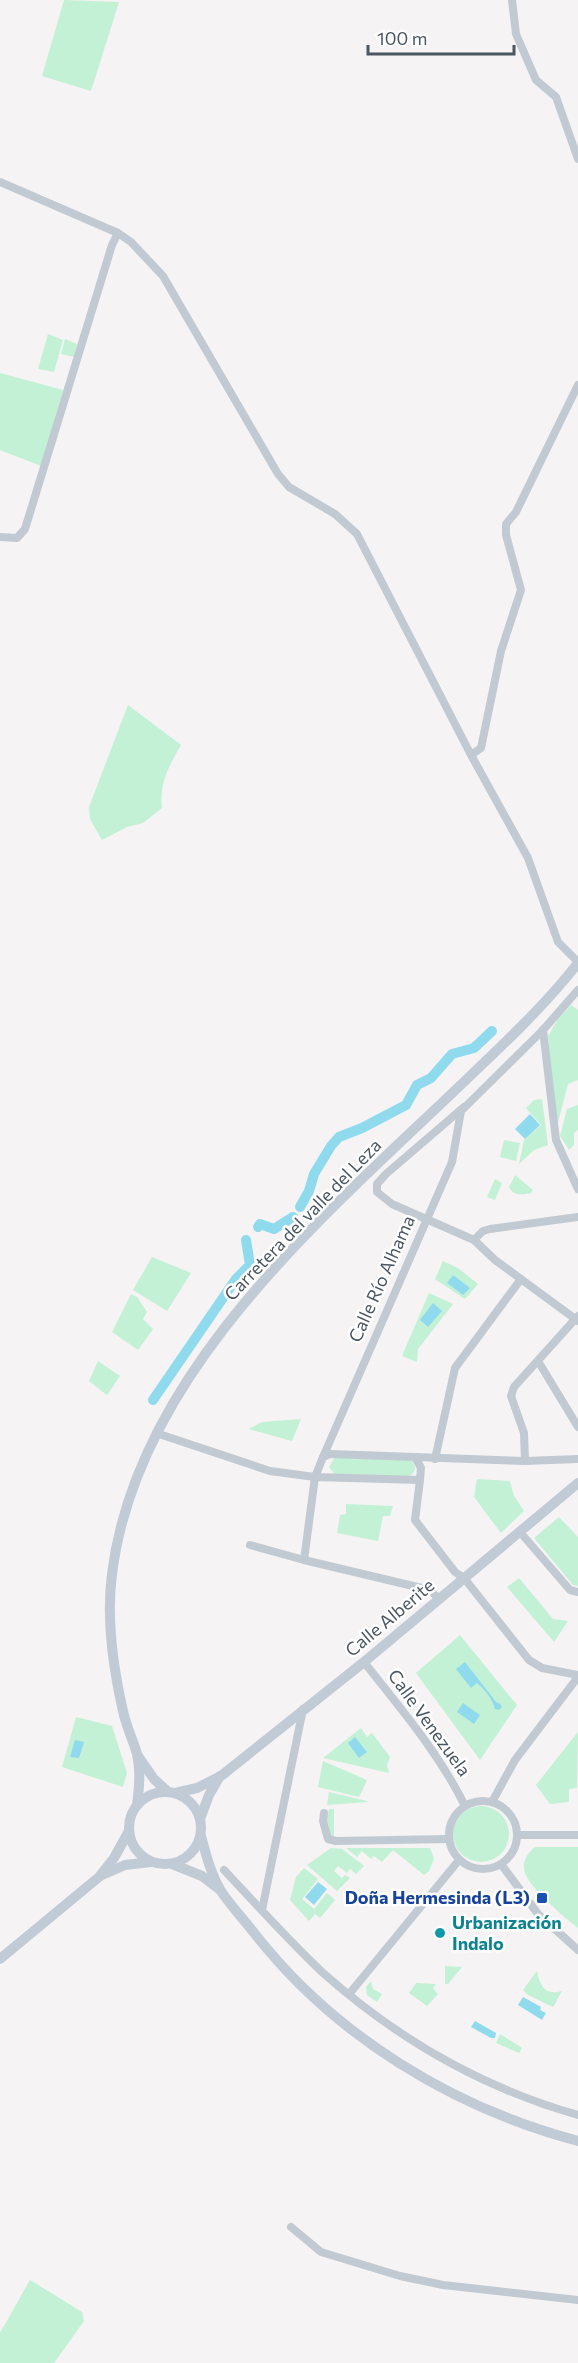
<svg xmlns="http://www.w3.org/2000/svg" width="578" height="2363" viewBox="0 0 578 2363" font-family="Commissioner,sans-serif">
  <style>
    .green { fill: #c3f1d5 }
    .water { fill: #90daee }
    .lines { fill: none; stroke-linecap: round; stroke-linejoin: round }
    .canal { stroke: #90daee; stroke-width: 10 }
    .street { stroke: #c1cad2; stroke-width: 8 }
    .secondary { stroke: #c1cbd6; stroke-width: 10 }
    .transit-dot { fill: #1a4fb4; stroke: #fff; stroke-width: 2 }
    .culture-dot { fill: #0f9aa8; stroke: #fff; stroke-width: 2 }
    .labels { text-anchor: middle; stroke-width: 5; stroke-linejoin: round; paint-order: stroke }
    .street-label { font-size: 18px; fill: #4a5661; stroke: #fff }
    .transit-label { font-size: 18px; font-weight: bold; fill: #164399; stroke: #fff; text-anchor: end }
    .culture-label { font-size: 18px; font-weight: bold; fill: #0d838f; stroke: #fff; text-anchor: start }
  </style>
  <rect width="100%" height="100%" fill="#f5f3f3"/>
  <g class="green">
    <path d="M64 0 119 2 91 91 42 76Z"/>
    <path d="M48 334 63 340 54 372 38 369Z"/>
    <path d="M65 339 77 344 74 357 61 354Z"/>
    <path d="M0 373 63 390 41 466 0 450Z"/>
    <path d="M128 705 181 745C169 765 159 784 162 808L143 823 127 827 102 840 90 819 89 807Z"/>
    <path d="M571 1005 578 1010V1080L568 1084 556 1130 548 1036 558 1019Z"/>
    <path d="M542 1099 548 1145 534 1150 519 1164 524 1140 541 1125 526 1108 534 1100Z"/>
    <path d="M578 1105V1130L574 1133V1145L569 1150 560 1136 567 1109Z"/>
    <path d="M504 1140 520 1143 516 1161 500 1157Z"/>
    <path d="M515 1175 533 1190 531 1193C521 1195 513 1196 509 1187Z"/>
    <path d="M495 1179 502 1183 495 1200 487 1197Z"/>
    <path d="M152 1257 191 1273 167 1311 133 1290Z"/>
    <path d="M443 1261 458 1268 478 1284 465 1299 435 1279Z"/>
    <path d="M429 1293 453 1304 418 1349 417 1362 402 1356Z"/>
    <path d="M131 1294 137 1297 147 1312 143 1319 153 1329 138 1350 112 1332Z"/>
    <path d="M98 1361 120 1376 107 1395 89 1381Z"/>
    <path d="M301 1419 292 1441 249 1429 262 1422Z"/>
    <path d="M335 1457 411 1460C419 1469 414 1475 404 1478L335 1475 329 1467Z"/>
    <path d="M477 1479 510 1481 514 1496 524 1511 501 1533 474 1497Z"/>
    <path d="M346 1504 393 1506 390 1516H383L378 1541 337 1533 340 1515 346 1514Z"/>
    <path d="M559 1517 578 1537V1586L573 1585 534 1538Z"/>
    <path d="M519 1578 553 1619 568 1621 554 1642 507 1587Z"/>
    <path d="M460 1635 517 1705 480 1760 416 1673Z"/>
    <path d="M76 1717 112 1726 127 1773 123 1787 62 1767Z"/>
    <path d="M361 1728 367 1737 372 1733 390 1757 387 1765 389 1773 323 1758Z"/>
    <path d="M578 1732 577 1788 569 1789V1802L550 1804 536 1785Z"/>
    <path d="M323 1761 367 1780 359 1797 318 1787Z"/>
    <path d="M329 1792 367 1801 369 1802 327 1805Z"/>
    <circle cx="481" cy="1834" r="28"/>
    <path d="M329 1809H334V1836H331L326 1820Z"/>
    <path d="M535 1847H578V1928C565 1918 524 1884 524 1868 523 1859 529 1852 535 1847Z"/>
    <path d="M331 1848 342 1849 364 1866 356 1874 350 1869 347 1873 338 1866 334 1871 342 1878 345 1875 350 1878 337 1891 307 1865Z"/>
    <path d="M346 1848H430L434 1859 429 1871 424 1875 393 1850 382 1862 374 1856 371 1859 362 1851 357 1857Z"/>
    <path d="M304 1868 318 1879 302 1899 314 1909 327 1893 335 1900 320 1918 315 1914 309 1921 290 1900 296 1877Z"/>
    <path d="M445 1966 462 1967 448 1984H445Z"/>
    <path d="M537 1971C540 1985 544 1996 562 1991L553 2007 528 1995 523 1990Z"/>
    <path d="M371 1981 373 1989 382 1994 377 2002 367 1995 366 1987Z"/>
    <path d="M416 1983 436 1984 433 1988 438 1994 427 2006 409 1993Z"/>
    <path d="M500 2034 522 2048 519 2053 496 2043Z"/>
    <path d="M30 2280 82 2312 84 2321 54 2363H0V2333Z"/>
  </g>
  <g class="water">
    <path d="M530 1114 540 1125 525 1139 515 1129Z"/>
    <path d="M453 1275 470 1288 463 1295 447 1283Z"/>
    <path d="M433 1303 442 1311 428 1327 420 1320Z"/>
    <path d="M465 1662 496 1702 500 1704 502 1707 499 1710 495 1709C492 1698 485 1690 477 1683L471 1688 456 1669Z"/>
    <path d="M463 1703 480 1715 474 1724 457 1712Z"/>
    <path d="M355 1737 367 1752 359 1758 348 1743Z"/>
    <path d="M75 1740 84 1742 79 1758 70 1757Z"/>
    <path d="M318 1882 327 1889 314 1905 305 1897Z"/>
    <path d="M523 1997 541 2007 540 2010 546 2013 542 2020 518 2005Z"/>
    <path d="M475 2021 496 2033 495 2038H491L471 2027Z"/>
  </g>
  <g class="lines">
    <g class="canal">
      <path d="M300 1207 309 1191 314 1174 331 1146 339 1137 362 1128 406 1105 417 1085 431 1078 452 1054 474 1048 492 1031"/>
      <path d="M258 1227 260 1224 274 1229 293 1217"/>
      <path d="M153 1400 236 1279 250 1265 246 1240"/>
    </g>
    <g class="street">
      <path d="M512 0 516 34 536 80 556 97 578 159"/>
      <path d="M0 182 118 233 131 242 163 276 278 474 289 487 335 514 357 534 471 755 528 858 558 942 578 962"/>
      <path d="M0 537 17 538 25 529 112 245 118 233"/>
      <path d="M471 755 481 748 501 651 521 590 506 535V524L516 512 578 385"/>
      <path d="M543 1030 556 1140 578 1189"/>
      <path d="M464 1107 386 1174 377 1184V1192L392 1204 474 1240 495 1260 578 1321"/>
      <path d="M474 1240 483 1231 490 1229 578 1217"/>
      <path d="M538 1361 578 1427"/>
      <path d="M156 1433 270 1471 315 1477 420 1480 421 1468 415 1457 330 1454 323 1457 315 1477 304 1560"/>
      <path d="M323 1457 452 1162 461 1111 543 1030 578 990"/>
      <path d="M415 1457 525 1461 578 1459"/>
      <path d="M435 1459 455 1368 521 1279"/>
      <path d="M525 1461 524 1433 511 1396 514 1387 578 1316"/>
      <path d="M420 1480 415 1520 455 1572 464 1578 529 1660 542 1668 578 1675"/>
      <path d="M520 1532 570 1590 578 1592"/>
      <path d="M250 1545 304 1560 430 1590 439 1599"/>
      <path d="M364 1662C400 1708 439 1753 465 1806"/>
      <circle cx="483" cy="1835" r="34"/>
      <path d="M492 1802 515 1760 578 1677"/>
      <path d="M324 1813 323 1821 328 1839 336 1841 449 1839"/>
      <path d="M517 1835H578"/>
      <path d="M501 1864 538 1914 578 1950"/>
      <path d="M224 1870C256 1904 288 1940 322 1972 396 2038 483 2088 578 2115"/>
      <path d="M262 1910 303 1709"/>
      <path d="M350 1993 459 1860"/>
      <path d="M291 2227 321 2252 400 2276 443 2285 578 2300"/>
    </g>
    <g class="secondary">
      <path d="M138 1756 154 1779 168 1792"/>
      <circle cx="165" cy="1828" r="36"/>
      <path d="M175 1793 197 1788 221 1776 364 1662 578 1483"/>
      <path d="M137 1805C139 1789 141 1771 137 1754 133 1740 126 1726 123 1711 113 1667 106 1619 112 1574 137 1370 329 1212 468 1078 506 1042 546 1004 578 963"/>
      <path d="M200 1819 209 1795 220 1776"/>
      <path d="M201 1836C206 1855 211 1874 221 1891 231 1906 244 1920 255 1934 335 2036 453 2108 578 2141"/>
      <path d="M172 1864 202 1876 219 1889"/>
      <path d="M102 1875 125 1865 151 1862"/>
      <path d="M0 1959 99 1877 114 1858 129 1831"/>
    </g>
  </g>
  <rect class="transit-dot" x="536" y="1892" width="12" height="12" rx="3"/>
  <circle class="culture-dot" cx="440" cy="1933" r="6"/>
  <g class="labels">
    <g class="street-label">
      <text transform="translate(303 1220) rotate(-46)" y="6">Carretera del valle del Leza</text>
      <text transform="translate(382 1279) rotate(-66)" y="6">Calle Río Alhama</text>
      <text transform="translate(390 1618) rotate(-40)" y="6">Calle Alberite</text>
      <text transform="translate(429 1723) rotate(54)" y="6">Calle Venezuela</text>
    </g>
    <g class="transit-label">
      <text x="530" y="1904">Doña Hermesinda (L3)</text>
    </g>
    <g class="culture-label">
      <text x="452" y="1929">Urbanización<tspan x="452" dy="21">Indalo</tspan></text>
    </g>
  </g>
  <path d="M368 45v9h146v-9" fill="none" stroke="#4a5661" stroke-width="3"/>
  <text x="377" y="45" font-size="18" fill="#4a5661" stroke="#ffffff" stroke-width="4.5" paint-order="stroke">100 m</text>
</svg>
